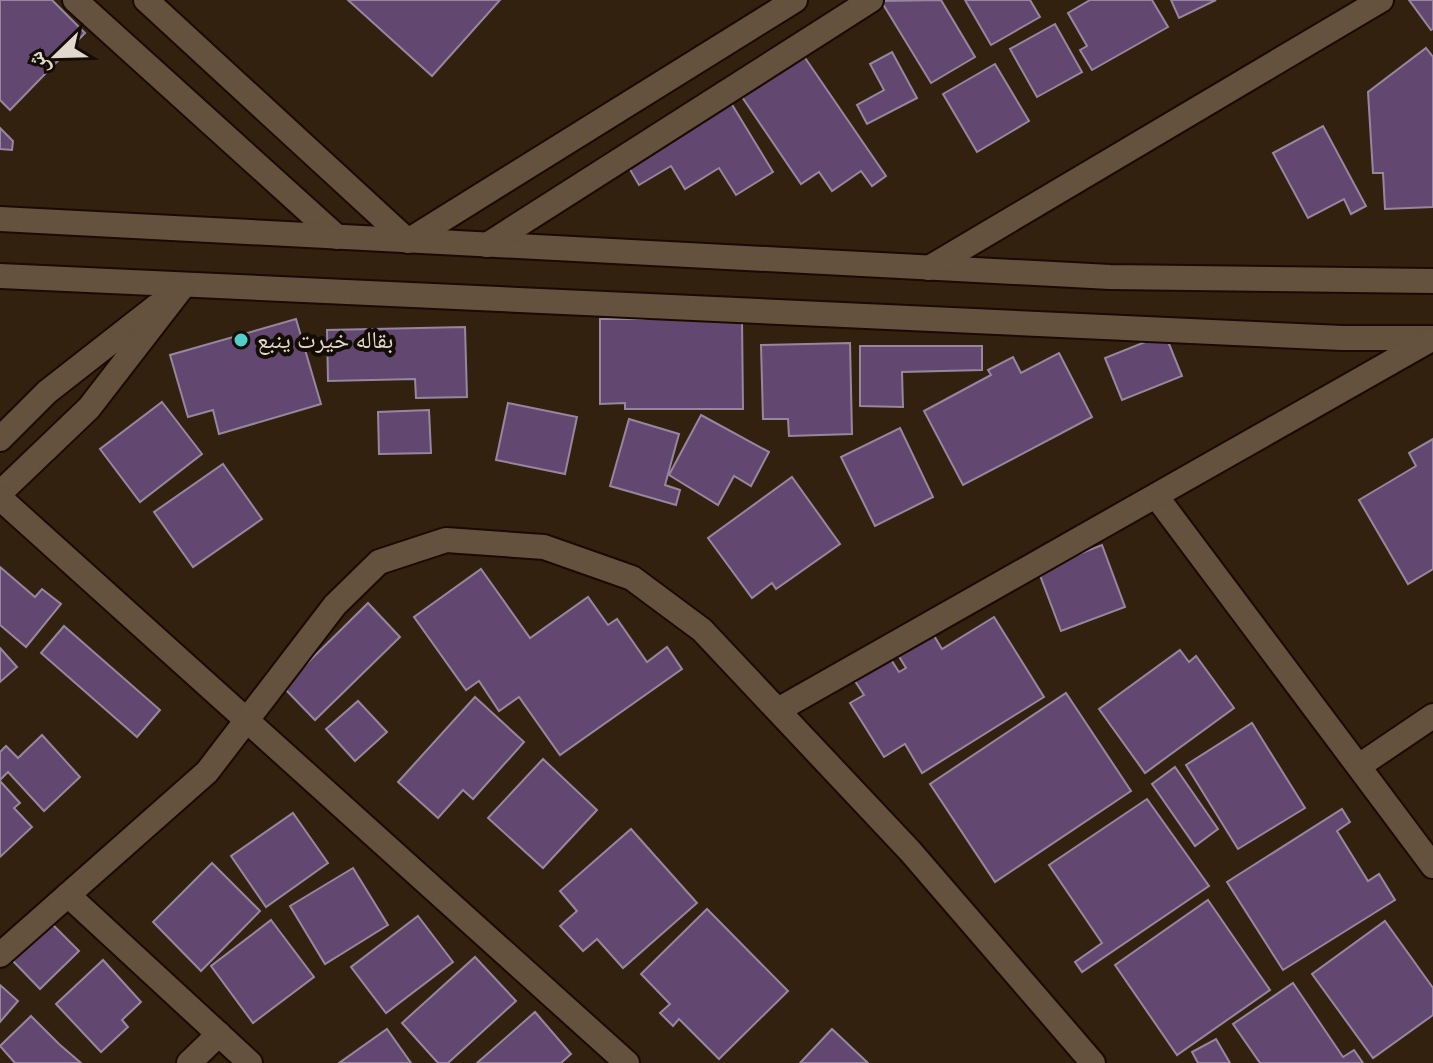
<svg xmlns="http://www.w3.org/2000/svg" width="1433" height="1063" viewBox="0 0 1433 1063" font-family="'Fira Sans','Noto Naskh Arabic',sans-serif">
  <style>
    .building { fill: #624871; stroke: #96879f; stroke-width: 2 }
    .lines { fill: none; stroke-linecap: round; stroke-linejoin: round }
    .minor-casing { stroke: #1a0a00; stroke-width: 28 }
    .minor { stroke: #64513e; stroke-width: 24 }
    .poi-dot { fill: #53cdc9; stroke: #140d06; stroke-width: 3 }
    .labels { text-anchor: middle; stroke-width: 8; stroke-linejoin: round; paint-order: stroke }
    .poi-label { font-size: 24px; fill: #e3d8cd; stroke: #140d06; text-anchor: start }
  </style>
  <rect width="100%" height="100%" fill="#332110"/>
  <g class="building">
    <path d="M0 0H52L85 33 10 110 0 100Z"/>
    <path d="M348 0H500L432 76Z"/>
    <path d="M941 0 975 57 931 83 881 1Z"/>
    <path d="M965 0H1030L1040 17 991 45Z"/>
    <path d="M1090 0H1152L1168 27 1092 70 1080 50 1087 46 1068 13Z"/>
    <path d="M1171 0H1216L1179 18Z"/>
    <path d="M1409 0H1433V29L1431 30Z"/>
    <path d="M1055 24 1082 72 1037 97 1010 49Z"/>
    <path d="M1426 48 1433 57V207L1385 209 1383 173H1373L1368 92Z"/>
    <path d="M801 52 886 176 872 186 861 171 832 191 819 172 801 184 740 94Z"/>
    <path d="M892 52 917 98 867 124 857 105 884 90 870 64Z"/>
    <path d="M995 64 1029 121 977 152 943 94Z"/>
    <path d="M728 98 773 172 736 195 719 168 685 189 671 166 639 185 625 161Z"/>
    <path d="M1323 126 1366 206 1351 214 1344 199 1308 218 1273 153Z"/>
    <path d="M0 128 13 141 12 150 0 149Z"/>
    <path d="M296 319 321 404 219 434 213 410 188 417 170 355Z"/>
    <path d="M600 319H742L743 409H625V403L600 404Z"/>
    <path d="M465 327 467 397 416 398 415 379 328 381 327 330Z"/>
    <path d="M1165 334 1182 376 1122 400 1105 358Z"/>
    <path d="M850 343 852 434 789 436 788 419H763L761 345Z"/>
    <path d="M860 346H982V370L902 372 903 407 860 406Z"/>
    <path d="M1059 353 1092 417 963 485 924 411 991 375 988 370 1013 357 1021 373Z"/>
    <path d="M162 402 202 454 140 502 100 449Z"/>
    <path d="M508 403 577 417 565 474 496 460Z"/>
    <path d="M429 410 431 453 379 454 378 412Z"/>
    <path d="M701 415 769 452 751 486 734 476 718 505 669 475Z"/>
    <path d="M629 419 679 434 665 485 680 490 676 505 610 486Z"/>
    <path d="M900 428 933 497 875 526 841 457Z"/>
    <path d="M1433 439V569L1408 584 1359 500 1416 466 1409 453Z"/>
    <path d="M223 464 262 519 193 567 154 512Z"/>
    <path d="M792 477 840 544 776 589 772 583 752 598 708 538Z"/>
    <path d="M1102 545 1125 607 1061 631 1038 570Z"/>
    <path d="M0 567 35 597 42 589 61 604 26 647 0 625Z"/>
    <path d="M481 569 530 638 588 597 608 625 617 619 647 662 667 647 682 669 560 755 519 697 499 711 479 681 466 690 414 617Z"/>
    <path d="M368 603 400 637 315 720 283 687Z"/>
    <path d="M994 617 1044 697 922 773 905 744 884 757 850 703 864 695 853 678 888 655 899 672 906 668 895 650 930 629 942 649Z"/>
    <path d="M64 626 160 710 137 737 41 653Z"/>
    <path d="M0 648 17 667 0 682Z"/>
    <path d="M1180 650 1189 662 1196 656 1234 708 1145 773 1099 709Z"/>
    <path d="M1066 693 1131 791 995 882 930 784Z"/>
    <path d="M475 697 524 742 473 799 463 790 438 818 398 782Z"/>
    <path d="M358 701 387 732 355 761 326 729Z"/>
    <path d="M1252 723 1305 808 1238 849 1186 765Z"/>
    <path d="M42 735 80 777 44 811 8 772 0 780V752L6 746 18 758Z"/>
    <path d="M543 759 597 810 543 868 488 818Z"/>
    <path d="M1175 767 1218 829 1195 846 1152 784Z"/>
    <path d="M0 781 20 803 14 808 32 827 0 857Z"/>
    <path d="M1147 799 1209 886 1082 972 1075 962 1102 943 1049 865Z"/>
    <path d="M1342 809 1350 822 1337 831 1368 881 1379 874 1395 900 1283 970 1227 882Z"/>
    <path d="M293 813 328 863 266 907 231 856Z"/>
    <path d="M631 829 697 903 623 968 597 939 583 951 560 926 577 911 560 891Z"/>
    <path d="M212 863 260 911 201 971 153 922Z"/>
    <path d="M353 868 388 925 325 964 290 906Z"/>
    <path d="M1208 900 1270 990 1177 1055 1115 965Z"/>
    <path d="M707 909 788 991 719 1059 679 1019 673 1026 660 1013 670 1004 641 974Z"/>
    <path d="M418 916 453 962 386 1013 351 967Z"/>
    <path d="M271 920 314 977 253 1023 211 966Z"/>
    <path d="M1385 921 1433 988V1015L1373 1058 1312 974Z"/>
    <path d="M50 922 79 951 40 989 11 959Z"/>
    <path d="M475 957 516 1001 448 1063H438L402 1023Z"/>
    <path d="M103 960 141 1002 122 1020 128 1027 101 1052 56 1004Z"/>
    <path d="M1293 983 1343 1057 1354 1050 1363 1063H1260L1233 1024Z"/>
    <path d="M0 985 18 1001 0 1022Z"/>
    <path d="M535 1012 571 1054 561 1063H477Z"/>
    <path d="M31 1016 59 1044 81 1063H15L0 1046Z"/>
    <path d="M387 1029 411 1063H339Z"/>
    <path d="M832 1029 868 1063H800Z"/>
    <path d="M1216 1039 1230 1063H1198L1192 1052Z"/>
  </g>
  <g class="lines">
    <defs>
      <g id="minor">
        <path d="M75 0 337 237"/>
        <path d="M146 0 408 241 795 0"/>
        <path d="M0 219 1110 277 1433 281"/>
        <path d="M487 245 871 0"/>
        <path d="M929 268 1381 0"/>
        <path d="M0 276 1342 338H1433"/>
        <path d="M0 439 47 392 157 306"/>
        <path d="M0 493 89 408 184 285"/>
        <path d="M1156 496 1433 866"/>
        <path d="M0 498 627 1063"/>
        <path d="M778 710 1430 340"/>
        <path d="M1359 766 1433 716"/>
        <path d="M68 895 250 1063"/>
        <path d="M0 955 207 772 335 605 379 562 446 540 544 547 632 578 702 630 910 851 1093 1063"/>
        <path d="M189 1063 219 1034"/>
      </g>
    </defs>
    <use href="#minor" class="minor-casing"/>
    <use href="#minor" class="minor"/>
  </g>
  <circle class="poi-dot" cx="241" cy="340" r="8"/>
  <g class="labels">
    <g class="poi-label">
      <text x="257" y="348">بقاله خيرت ينبع</text>
    </g>
  </g>
  <g transform="translate(56 56) rotate(247)" stroke="#140d06" stroke-width="6" paint-order="stroke">
  <path d="M0-6L14 30L0 20L-14 30Z" fill="#e3d8cd"/>
  <text y="-12" font-size="22" font-weight="bold" text-anchor="middle" fill="#e3d8cd">ش</text>
  </g>
</svg>
